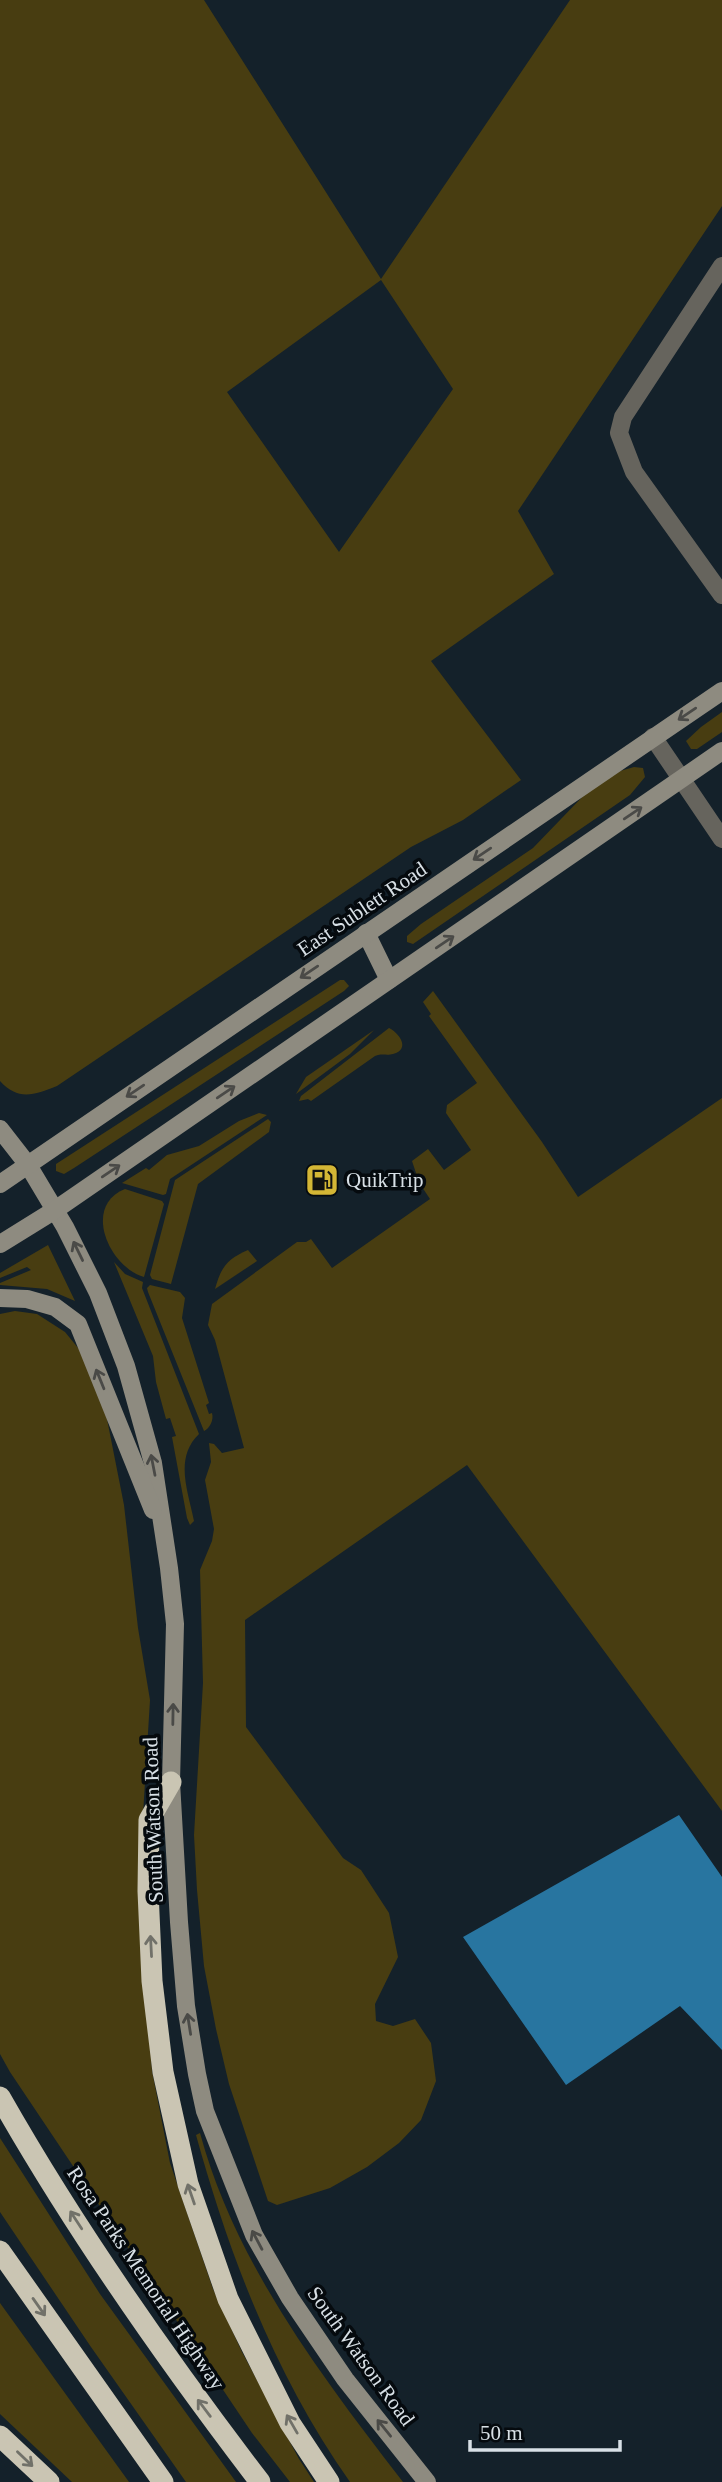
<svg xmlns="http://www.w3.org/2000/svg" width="722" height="2482" viewBox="0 0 722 2482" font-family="'Times New Roman',serif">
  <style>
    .green { fill: #483d11; fill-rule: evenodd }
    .water { fill: #2875a0 }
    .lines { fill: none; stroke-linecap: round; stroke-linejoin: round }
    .street { stroke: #66645d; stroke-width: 18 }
    .secondary { stroke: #8e8b80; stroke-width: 18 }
    .highway { stroke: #cac5b3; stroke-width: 21 }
    .oneway { stroke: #4a4a47 }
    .oneway2 { stroke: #717169 }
    .labels { text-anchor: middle; stroke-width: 7; stroke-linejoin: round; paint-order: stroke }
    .street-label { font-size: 21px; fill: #d8e0e6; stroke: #050a0e }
    .poi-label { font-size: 21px; fill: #d8e0e6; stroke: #050a0e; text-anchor: start }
  </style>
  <rect width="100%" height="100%" fill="#14212a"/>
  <g class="green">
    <path d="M0 0H204L381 279 570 0H722V206L518 511 554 574 431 661 521 780 463 820 411 847 57 1086C34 1095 18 1101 0 1081ZM381 280 453 389 339 552 227 392Z"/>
    <path d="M722 712V732L697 749H691L686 741 701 727Z"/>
    <path d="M634 767 643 768 645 777 630 795 413 944 407 942V936L421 924 533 848 588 791 620 771Z"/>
    <path d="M340 980H344L349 986 344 991 74 1168 64 1174 56 1171V1164Z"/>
    <path d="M433 991 542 1142 578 1197 722 1098V1811L467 1465 245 1620 246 1727 343 1858 361 1870 389 1913 398 1957 375 2004 376 2021 393 2026 415 2019 431 2043 436 2081 421 2120 399 2143 367 2167 330 2188 277 2205 268 2201 229 2084 216 2029 204 1966 197 1890 194 1835 203 1683 200 1570 212 1541 214 1529 205 1480 211 1462 209 1443 214 1444 222 1453 244 1448 215 1340 208 1325 212 1304 297 1242H306L311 1239 332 1268 430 1199 414 1175 416 1173 412 1161 428 1149 444 1170 471 1150 446 1113 447 1105 477 1083 429 1016 431 1014 423 1002Z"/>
    <path d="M389 1028C399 1033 411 1049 393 1054 386 1056 383 1053 375 1056L311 1101 308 1099 299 1101 301 1096Z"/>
    <path d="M374 1030 350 1054 296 1094 306 1077Z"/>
    <path d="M259 1113 267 1115 170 1179 166 1194 163 1195 122 1183 146 1168 149 1170 167 1155 199 1146 239 1121Z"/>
    <path d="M268 1119 271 1122 269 1132 198 1184 171 1284 152 1279 150 1275 175 1180Z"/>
    <path d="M125 1189 162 1201 164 1204 144 1277C109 1267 82 1206 125 1189Z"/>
    <path d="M48 1245 75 1301 47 1289 0 1285V1283L31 1270 27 1267 0 1278V1273Z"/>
    <path d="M248 1250 257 1261 215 1289C221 1267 227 1259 248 1250Z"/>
    <path d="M114 1262 125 1274 143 1282 142 1288 199 1434C174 1458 188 1491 194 1521L190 1525 187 1518 172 1437 176 1436 170 1418 166 1419 156 1382 153 1356Z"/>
    <path d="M150 1285 180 1292 185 1298 182 1318 209 1403 206 1405 209 1414 212 1413C214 1420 210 1428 204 1431L148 1292 147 1288Z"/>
    <path d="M15 1311 37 1314 65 1332 83 1354 106 1414 124 1505 138 1628 150 1700 140 1864 152 2071 170 2163 213 2289 242 2352 299 2459 314 2482H290L252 2433 10 2072 0 2054V1314Z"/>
    <path d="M200 2133C235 2263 322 2377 403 2482H350C276 2377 230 2258 196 2135Z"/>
    <path d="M0 2138 100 2294 236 2482H186L91 2347 0 2212Z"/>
    <path d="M0 2303 129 2482H72L0 2414Z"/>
  </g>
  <path class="water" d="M679 1815 722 1877V2050L680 2006 566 2085 463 1937Z"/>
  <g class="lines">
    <g class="street">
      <path d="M722 266 623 417 619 433 634 472 722 595"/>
      <path d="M653 737 722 839"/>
    </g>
    <g class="secondary">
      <path d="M366 933 389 980"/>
      <path d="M0 1129 28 1165 65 1227 98 1293 126 1366 153 1463 169 1568 175 1624 171 1782 179 1922 186 2006 197 2074 205 2111 254 2235 290 2298 345 2379 427 2482"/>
      <path d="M0 1184 722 691"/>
      <path d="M0 1244 55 1210 722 751"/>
      <path d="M0 1298 27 1299 55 1307 78 1324 153 1510"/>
    </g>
    <g class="highway">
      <path d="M171 1782 149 1820 148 1891 152 1981 163 2072 188 2184 228 2299 290 2423 329 2482"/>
      <path d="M0 2097C76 2231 166 2359 260 2482"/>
      <path d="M0 2251 163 2482"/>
      <path d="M0 2436 49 2482"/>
    </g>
  </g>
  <defs><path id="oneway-shaft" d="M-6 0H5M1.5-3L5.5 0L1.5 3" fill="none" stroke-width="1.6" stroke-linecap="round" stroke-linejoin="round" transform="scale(1.75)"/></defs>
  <g class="oneway">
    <use href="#oneway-shaft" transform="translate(687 714) rotate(146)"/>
    <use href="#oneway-shaft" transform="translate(633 813) rotate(-34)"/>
    <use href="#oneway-shaft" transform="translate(482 854) rotate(146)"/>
    <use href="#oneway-shaft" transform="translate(445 942) rotate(-34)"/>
    <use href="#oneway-shaft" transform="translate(309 972) rotate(146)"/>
    <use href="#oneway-shaft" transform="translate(135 1091) rotate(146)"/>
    <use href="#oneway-shaft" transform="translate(226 1092) rotate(-34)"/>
    <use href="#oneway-shaft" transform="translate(111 1171) rotate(-34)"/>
    <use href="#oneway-shaft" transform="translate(78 1251) rotate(-116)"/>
    <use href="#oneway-shaft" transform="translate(100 1379) rotate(-112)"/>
    <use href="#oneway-shaft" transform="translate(153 1465) rotate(-101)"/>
    <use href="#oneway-shaft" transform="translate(173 1714) rotate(-89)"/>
    <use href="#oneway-shaft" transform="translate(189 2024) rotate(-99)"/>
    <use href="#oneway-shaft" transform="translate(257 2240) rotate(-118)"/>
    <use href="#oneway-shaft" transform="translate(384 2428) rotate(-129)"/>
  </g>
  <g class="oneway2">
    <use href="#oneway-shaft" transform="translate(151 1946) rotate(-93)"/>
    <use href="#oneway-shaft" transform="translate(191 2194) rotate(-109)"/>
    <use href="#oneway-shaft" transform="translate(76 2220) rotate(-123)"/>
    <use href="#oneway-shaft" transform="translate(39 2307) rotate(55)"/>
    <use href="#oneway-shaft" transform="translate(204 2408) rotate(-127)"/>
    <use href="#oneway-shaft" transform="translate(292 2424) rotate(-120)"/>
    <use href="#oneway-shaft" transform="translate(25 2459) rotate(44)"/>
  </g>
  <defs>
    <symbol id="fuel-square" viewBox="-11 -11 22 22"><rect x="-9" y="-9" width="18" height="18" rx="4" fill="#d4b635" stroke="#050a0e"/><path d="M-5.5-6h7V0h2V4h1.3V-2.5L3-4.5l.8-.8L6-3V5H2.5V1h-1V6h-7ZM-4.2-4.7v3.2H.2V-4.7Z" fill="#111"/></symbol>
  </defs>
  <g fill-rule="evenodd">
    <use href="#fuel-square" x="303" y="1161" width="38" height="38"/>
  </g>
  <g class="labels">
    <g class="street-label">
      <text transform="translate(362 909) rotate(-34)" y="7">East Sublett Road</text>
      <text transform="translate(153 1820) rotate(-92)" y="7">South Watson Road</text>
      <text transform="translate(146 2278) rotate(56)" y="7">Rosa Parks Memorial Highway</text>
      <text transform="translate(361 2356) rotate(54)" y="7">South Watson Road</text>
    </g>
    <g class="poi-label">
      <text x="346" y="1187">QuikTrip</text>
    </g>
  </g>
  <path d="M470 2440v10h150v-10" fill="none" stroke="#d8e0e6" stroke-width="3.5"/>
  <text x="480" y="2440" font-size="21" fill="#d8e0e6" stroke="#050a0e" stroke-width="5" paint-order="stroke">50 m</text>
</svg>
